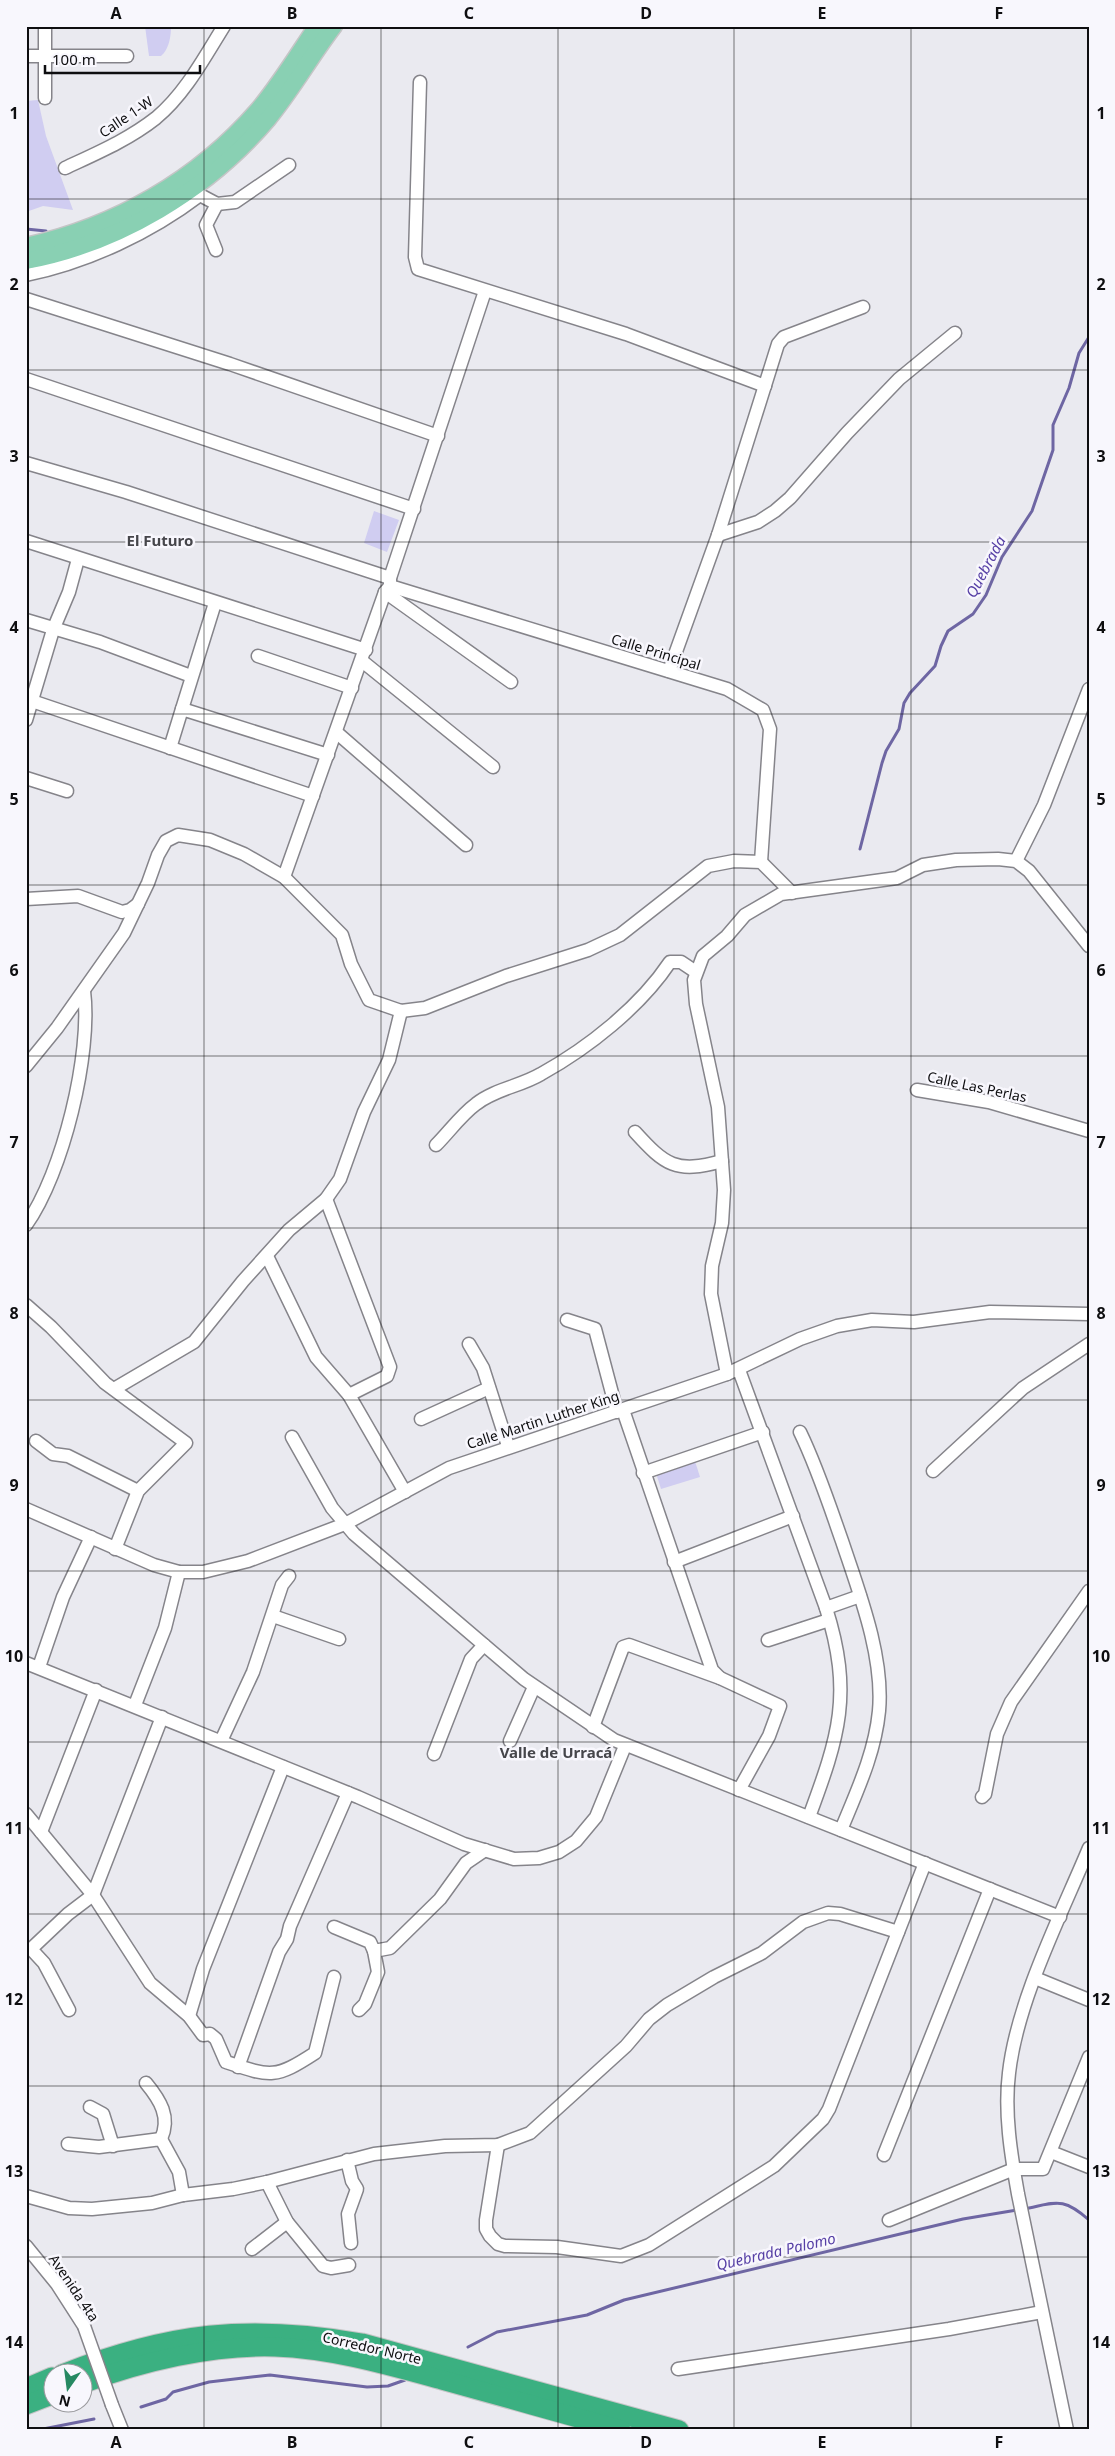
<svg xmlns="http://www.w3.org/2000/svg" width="1115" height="2456" viewBox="0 0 1115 2456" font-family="'Noto Sans',sans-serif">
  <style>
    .green { fill: #d0cdf1 }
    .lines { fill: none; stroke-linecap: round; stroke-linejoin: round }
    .stream { stroke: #6e66a3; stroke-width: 3 }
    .minor-casing { stroke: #85848a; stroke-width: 15 }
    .major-casing { stroke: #c5c5c6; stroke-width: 19 }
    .highway-casing { stroke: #c5c5c6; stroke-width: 21 }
    .minor { stroke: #fff; stroke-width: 12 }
    .major { stroke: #89d0b3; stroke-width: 16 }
    .highway { stroke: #3bb081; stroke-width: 19 }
    .minor-bridge-casing { stroke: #85848a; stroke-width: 15; stroke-linecap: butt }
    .minor-bridge { stroke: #fff; stroke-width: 12 }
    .grid { fill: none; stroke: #0e0e10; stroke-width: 1; stroke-opacity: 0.55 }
    .labels { text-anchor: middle; stroke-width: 5; stroke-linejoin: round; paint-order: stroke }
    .street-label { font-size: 14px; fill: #0e0e10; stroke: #f8f7fd }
    .neighbourhood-label { font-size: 15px; font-weight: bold; fill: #46464b; stroke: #f8f7fd }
    .water-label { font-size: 15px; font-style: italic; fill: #563fa5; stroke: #f8f7fd }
    .neatline { fill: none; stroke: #0e0e10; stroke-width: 2 }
    .grid-label { font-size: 16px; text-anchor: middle; font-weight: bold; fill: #0e0e10 }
  </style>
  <rect width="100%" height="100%" fill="#eaeaf0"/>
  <g class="green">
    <path d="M145 26H171C171 37 169 49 161 56H149Z"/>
    <path d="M38 100 46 136 73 210 43 206 26 212V101Z"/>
    <path d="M374 511 399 520 387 552 364 543Z"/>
    <path d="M694 1458 700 1477 661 1489 655 1470Z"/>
  </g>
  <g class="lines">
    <g class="stream">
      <path d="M26 229 46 231"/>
      <path d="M860 849 882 763 886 751 899 729 904 703 910 693 935 666 941 646 948 631 973 614 986 595 1002 557 1032 511 1053 450V425L1069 388 1079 353 1089 337"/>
      <path d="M1023 2209C1056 2203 1062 2196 1089 2220"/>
      <path d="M468 2347 497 2332 587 2315 624 2300 963 2219 1017 2210"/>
      <path d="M141 2407 166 2399 173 2392 209 2382 270 2375 367 2387 388 2386 405 2380"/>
      <path d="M38 2430 94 2419"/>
    </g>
    <defs>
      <g id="minor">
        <path d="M45 26V98"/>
        <path d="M26 56H127"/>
        <path d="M420 82 415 257 418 269 626 334 765 386"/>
        <path d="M65 168C97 153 128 140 156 118 185 94 204 58 224 26"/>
        <path d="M197 189 200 195 217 204 235 202 289 165"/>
        <path d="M216 250 206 225 217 204"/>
        <path d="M26 275C88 262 150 233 200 195"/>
        <path d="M26 299 230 364 438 436"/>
        <path d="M26 379 414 509"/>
        <path d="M26 463 126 492 390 578"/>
        <path d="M718 535 758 522 775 511 790 498 847 433 899 379 955 333"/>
        <path d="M26 541 366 650"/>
        <path d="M390 586 727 689 763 710 770 729 761 862"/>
        <path d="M385 592 511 682"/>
        <path d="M26 620 100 642 191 676"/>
        <path d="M258 656 352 688"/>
        <path d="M362 661 493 767"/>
        <path d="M669 671 718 535 778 344 784 337 863 307"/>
        <path d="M26 699 313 796"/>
        <path d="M182 709 215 603"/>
        <path d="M26 720 53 630 69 592 78 559"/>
        <path d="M336 732 466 845"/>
        <path d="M170 748 182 709 328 755"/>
        <path d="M26 778 67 791"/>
        <path d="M1016 861 1044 805 1089 689"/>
        <path d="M284 877 385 592 390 586V578L485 291"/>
        <path d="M26 899 78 896 122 912 130 910 138 904"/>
        <path d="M26 1066 57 1028 124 933 148 883 158 855 166 841 178 835 210 840 244 854 284 877 342 935 351 964 369 1000 401 1011 425 1008 506 976 588 950 620 935 708 866 734 861 761 862 792 893"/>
        <path d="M917 1090 989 1102 1089 1131"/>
        <path d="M635 1132C665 1165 676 1174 722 1161"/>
        <path d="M436 1145C449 1132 461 1115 476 1104 495 1089 521 1086 541 1074 588 1048 640 1007 670 962H681L696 972"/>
        <path d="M326 1199 390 1367 387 1376 349 1395"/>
        <path d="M26 1225C63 1173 92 1053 84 991"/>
        <path d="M267 1256 316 1357 349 1395 405 1492"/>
        <path d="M26 1305 51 1327 105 1383 186 1443 138 1491 115 1549"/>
        <path d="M567 1320 595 1329 617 1412"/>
        <path d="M469 1344 483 1368 508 1446"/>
        <path d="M739 1370 826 1608C853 1694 839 1736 809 1817"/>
        <path d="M727 1374 711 1294 712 1266 722 1223 724 1190 718 1107 696 1004 694 980 703 956 727 936 745 915 781 894 897 878 923 865 956 860 998 859 1016 861 1029 871 1089 946"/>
        <path d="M114 1389 194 1342 243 1281 289 1230 326 1199 340 1179 364 1112 389 1060 401 1011"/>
        <path d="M623 1410 712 1670 720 1678"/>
        <path d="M421 1419 489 1388"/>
        <path d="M800 1432C817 1467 829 1504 842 1541 859 1592 884 1656 879 1711 875 1753 857 1791 841 1830"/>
        <path d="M292 1437 332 1508 354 1534 524 1679 614 1740 1060 1917"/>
        <path d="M36 1441 53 1454 68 1456 138 1491"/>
        <path d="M933 1471 1023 1388 1089 1344"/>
        <path d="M643 1473 763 1432"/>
        <path d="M26 1509 154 1565 179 1572H203L248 1561 345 1524 449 1468 727 1374 800 1339 837 1326 872 1320 914 1322 990 1312 1089 1314"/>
        <path d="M674 1562 793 1516"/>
        <path d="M826 1608 860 1596"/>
        <path d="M273 1616 339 1639"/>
        <path d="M768 1640 829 1620"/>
        <path d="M26 1663 358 1797 464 1844 514 1859 539 1858 559 1852 576 1841 596 1817 625 1746"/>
        <path d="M39 1667 63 1597 91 1537"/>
        <path d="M135 1705 165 1628 179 1572"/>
        <path d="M593 1727 623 1647 629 1645 720 1678 780 1706 769 1736 739 1790"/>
        <path d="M221 1741 253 1672 282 1585 289 1576"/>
        <path d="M510 1741 534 1687"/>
        <path d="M434 1754 471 1659 484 1645"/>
        <path d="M982 1797 985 1794 997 1734 1011 1702 1089 1591"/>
        <path d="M26 1814 93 1895 150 1983 189 2016 203 2035 210 2034 216 2039 226 2062C271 2077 275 2079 315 2053L334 1977"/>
        <path d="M41 1832 96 1690"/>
        <path d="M334 1927 370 1942 374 1951 390 1948 440 1899 466 1863 485 1850"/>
        <path d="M1035 1978 1089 2000"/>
        <path d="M69 2010 44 1963 31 1949 68 1914 93 1895 162 1717"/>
        <path d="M359 2010 365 2004 378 1972 374 1951"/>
        <path d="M189 2016 203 1969 283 1767"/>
        <path d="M238 2067 279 1952 287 1939 290 1926 348 1793"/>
        <path d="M146 2083C160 2100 171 2117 161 2139"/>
        <path d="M90 2107 103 2114 113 2146"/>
        <path d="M68 2144 99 2147 161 2139 179 2172 183 2195"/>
        <path d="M498 2145 486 2220V2229L490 2236 498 2244 505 2246 557 2247 621 2256 649 2245 774 2166 823 2119 829 2109 925 1863"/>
        <path d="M1051 2152 1089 2167"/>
        <path d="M884 2155 990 1889"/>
        <path d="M347 2160 352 2181 357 2189 348 2214 351 2243"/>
        <path d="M267 2182 287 2222 323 2266 331 2268 349 2265"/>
        <path d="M26 2196 69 2208 92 2209 152 2203 183 2195 233 2189 267 2182 374 2154 445 2146 498 2145 530 2133 626 2046 649 2019 667 2005 714 1977 762 1953 803 1922 828 1913 840 1914 898 1932"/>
        <path d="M889 2220 1014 2169H1043L1089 2057"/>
        <path d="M26 2246 57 2284 84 2326"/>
        <path d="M252 2249 287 2222"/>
        <path d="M678 2369 949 2329 1042 2312"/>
        <path d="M112 2405 122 2430"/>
        <path d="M1067 2430 1018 2194C1011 2155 1004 2112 1009 2073 1017 2001 1061 1915 1089 1848"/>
      </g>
      <g id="major">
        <path d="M26 246C116 226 197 180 258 110 280 84 298 54 317 26"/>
        <path d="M26 261C118 244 208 190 268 119 292 90 311 56 334 26"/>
      </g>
      <g id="highway">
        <path d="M62 2374C169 2332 248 2323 362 2343L679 2430"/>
        <path d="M82 2384C141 2362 212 2345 275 2347 332 2349 387 2365 442 2380 502 2397 561 2413 621 2430"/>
        <path d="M26 2388 52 2377"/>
        <path d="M26 2405 52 2395"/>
      </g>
    </defs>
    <use href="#minor" class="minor-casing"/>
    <use href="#major" class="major-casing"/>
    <use href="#highway" class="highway-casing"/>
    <use href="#minor" class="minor"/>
    <use href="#major" class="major"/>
    <use href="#highway" class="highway"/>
    <defs>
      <path id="minor-bridge" d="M84 2326 112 2405"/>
    </defs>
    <use href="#minor-bridge" class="minor-bridge-casing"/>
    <use href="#minor-bridge" class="minor-bridge"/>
  </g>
  <path class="grid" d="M204 26V2430M381 26V2430M558 26V2430M734 26V2430M911 26V2430M26 199H1089M26 370H1089M26 542H1089M26 714H1089M26 885H1089M26 1056H1089M26 1228H1089M26 1400H1089M26 1571H1089M26 1742H1089M26 1914H1089M26 2086H1089M26 2257H1089"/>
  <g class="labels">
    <g class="street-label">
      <text transform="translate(126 117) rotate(-34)" y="5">Calle 1-W</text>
      <text transform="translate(656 652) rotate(17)" y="5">Calle Principal</text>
      <text transform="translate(977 1087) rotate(12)" y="5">Calle Las Perlas</text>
      <text transform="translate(543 1420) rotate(-18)" y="5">Calle Martin Luther King</text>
      <text transform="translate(74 2288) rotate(56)" y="5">Avenida 4ta</text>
      <text transform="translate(372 2348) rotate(13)" y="5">Corredor Norte</text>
    </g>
    <g class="neighbourhood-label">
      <text x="160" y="546">El Futuro</text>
      <text x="556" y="1758">Valle de Urracá</text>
    </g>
    <g class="water-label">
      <text transform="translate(986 567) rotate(-62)" y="5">Quebrada</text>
      <text transform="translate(776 2252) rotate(-13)" y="5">Quebrada Palomo</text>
    </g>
  </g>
  <rect width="1115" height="2456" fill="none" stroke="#f8f7fd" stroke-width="55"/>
  <g transform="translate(68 2388) rotate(194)"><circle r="24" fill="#f8f7fd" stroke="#9a9a9e"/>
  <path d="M0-4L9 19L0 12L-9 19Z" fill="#268962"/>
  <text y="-8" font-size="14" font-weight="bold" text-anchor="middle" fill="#0e0e10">N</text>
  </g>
  <path d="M45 65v8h155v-8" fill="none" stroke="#0e0e10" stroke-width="2.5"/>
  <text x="52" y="65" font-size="15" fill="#0e0e10" stroke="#f8f7fd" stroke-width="4" paint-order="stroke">100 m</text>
  <rect x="28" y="28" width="1060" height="2400" class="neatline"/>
  <g class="grid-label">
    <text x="116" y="19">A</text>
    <text x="292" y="19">B</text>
    <text x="469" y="19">C</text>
    <text x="646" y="19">D</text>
    <text x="822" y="19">E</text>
    <text x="999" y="19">F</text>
    <text x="14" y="119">1</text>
    <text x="1101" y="119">1</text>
    <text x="14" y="290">2</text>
    <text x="1101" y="290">2</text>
    <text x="14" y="462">3</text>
    <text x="1101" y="462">3</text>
    <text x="14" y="633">4</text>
    <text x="1101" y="633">4</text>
    <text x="14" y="805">5</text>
    <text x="1101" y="805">5</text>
    <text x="14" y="976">6</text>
    <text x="1101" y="976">6</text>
    <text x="14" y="1148">7</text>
    <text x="1101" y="1148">7</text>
    <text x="14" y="1319">8</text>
    <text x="1101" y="1319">8</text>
    <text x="14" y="1491">9</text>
    <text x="1101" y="1491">9</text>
    <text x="14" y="1662">10</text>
    <text x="1101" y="1662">10</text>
    <text x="14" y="1834">11</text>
    <text x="1101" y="1834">11</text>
    <text x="14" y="2005">12</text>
    <text x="1101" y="2005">12</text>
    <text x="14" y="2177">13</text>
    <text x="1101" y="2177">13</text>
    <text x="14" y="2348">14</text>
    <text x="1101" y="2348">14</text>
    <text x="116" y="2448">A</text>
    <text x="292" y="2448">B</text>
    <text x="469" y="2448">C</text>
    <text x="646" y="2448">D</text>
    <text x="822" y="2448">E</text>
    <text x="999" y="2448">F</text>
  </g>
</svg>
